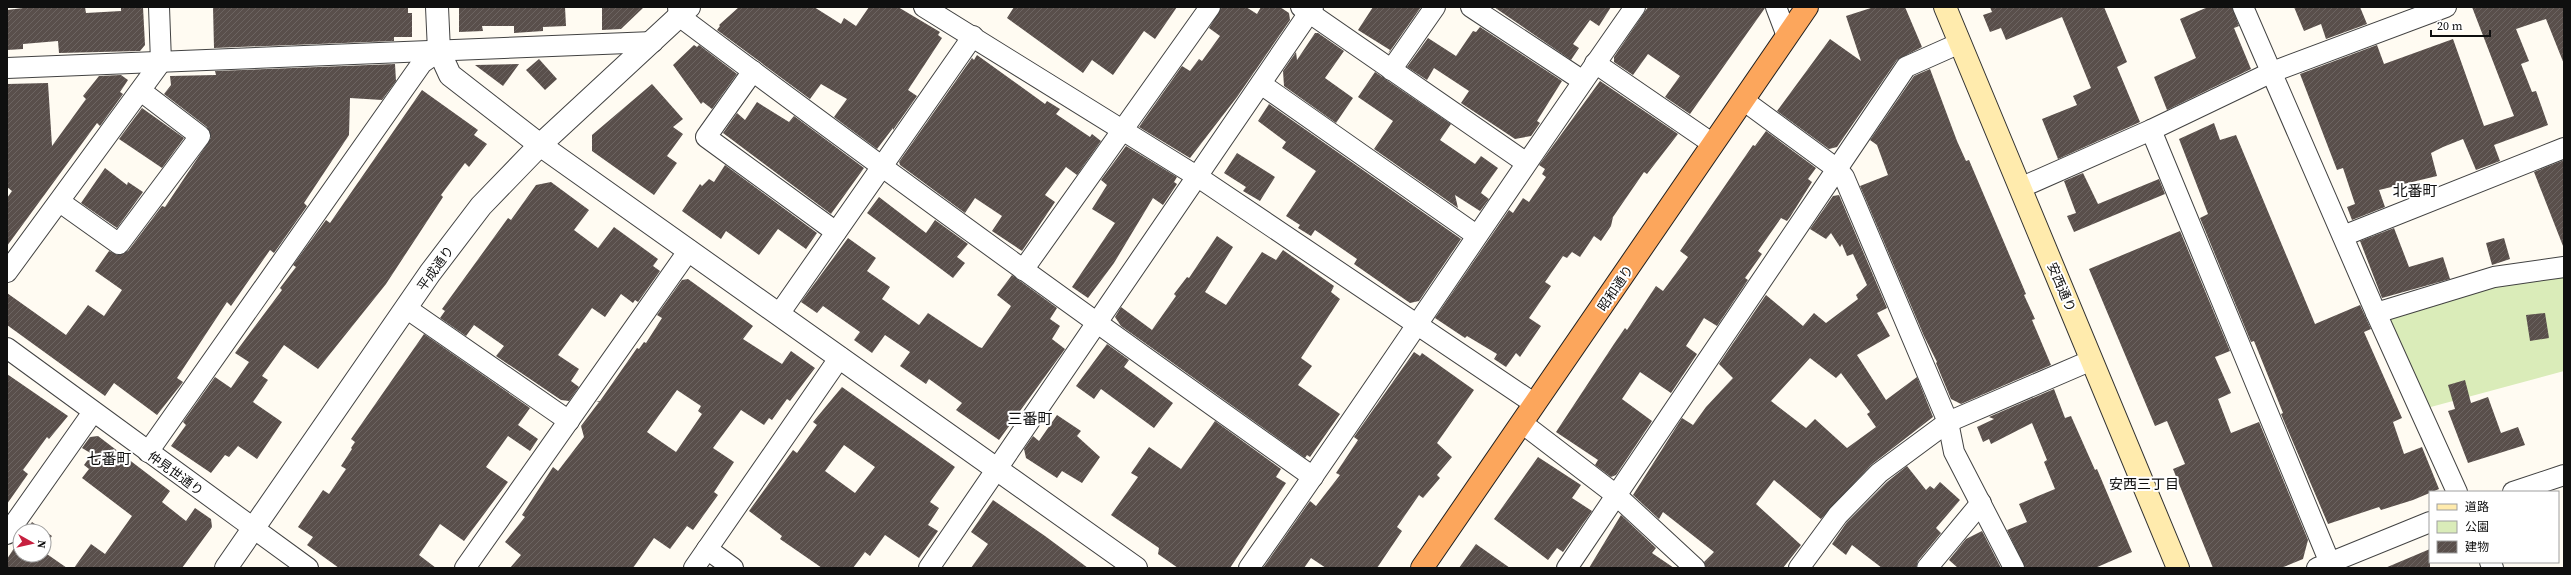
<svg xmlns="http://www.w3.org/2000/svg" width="2571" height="575" viewBox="0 0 2571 575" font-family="'Source Serif 4','Noto Sans JP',serif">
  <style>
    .park { fill: #daecb9 }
    .building { fill: url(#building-hatch); fill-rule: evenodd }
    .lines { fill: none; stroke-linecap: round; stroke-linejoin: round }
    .minor-casing { stroke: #424242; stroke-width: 22 }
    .tertiary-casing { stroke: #424242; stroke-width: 24 }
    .secondary-casing { stroke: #313131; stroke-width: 24 }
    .trunk-casing { stroke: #202020; stroke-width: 24 }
    .minor { stroke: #fff; stroke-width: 20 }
    .tertiary { stroke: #fff; stroke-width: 22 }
    .secondary { stroke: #ffebad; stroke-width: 22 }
    .trunk { stroke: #fca65c; stroke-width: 22 }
    .labels { text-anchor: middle; stroke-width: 4; stroke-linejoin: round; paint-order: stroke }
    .street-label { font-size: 13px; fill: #0f0f0f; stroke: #fff }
    .neighbourhood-label { font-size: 14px; fill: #0f0f0f; stroke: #fff }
    .quarter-label { font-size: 15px; fill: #0f0f0f; stroke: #fff }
  </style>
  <defs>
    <pattern id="building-hatch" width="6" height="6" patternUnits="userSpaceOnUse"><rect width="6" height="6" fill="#594f4b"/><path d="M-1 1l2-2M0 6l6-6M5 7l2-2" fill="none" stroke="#6c6461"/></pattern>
  </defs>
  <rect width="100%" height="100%" fill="#fffbf2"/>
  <path class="park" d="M2564 275V371L2427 408 2383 316 2493 283Z"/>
  <g class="building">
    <path d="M31 7H85L86 13 121 11V7H143L145 45 140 51 59 53 58 41 23 44V49L7 50V10Z"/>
    <path d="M213 7H408V13H412V37H394V41L214 48Z"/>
    <path d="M459 7H565L566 26 543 27V31L514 33V26H482L483 31 459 32Z"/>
    <path d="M602 7H644L621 29 602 30Z"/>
    <path d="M739 7H814L841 24 844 18 856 26 869 7H898L940 32 938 35 942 38 908 90 917 96 893 130V128L877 149 834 117 847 99 821 84 810 99 717 30 720 26 719 25Z"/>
    <path d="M1014 7H1177L1155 39 1144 31 1113 75 1092 60 1083 73 1007 18Z"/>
    <path d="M1221 7H1246L1257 14 1261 7H1280L1289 13 1290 20 1237 97 1190 158 1139 127 1182 66 1190 71 1199 59 1202 61 1220 36 1209 28Z"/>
    <path d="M1373 7H1421L1388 54 1390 50 1358 30Z"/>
    <path d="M1494 7H1611L1599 26 1590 20 1573 44 1579 48 1571 60Z"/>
    <path d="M1648 7H1765V8L1690 114 1665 97 1680 76 1648 54 1633 75 1614 62V57Z"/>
    <path d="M1874 7H1905L1922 47 1897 60 1837 147 1829 149 1777 111 1830 39 1861 61 1846 16Z"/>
    <path d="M1990 7H2104L2127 62 2117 67 2140 122 2058 159 2042 119 2077 105 2073 96 2091 88 2062 17 2006 40 2001 28 1990 32 1983 15 1992 12Z"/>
    <path d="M2208 7H2232L2239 26 2234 28 2251 69 2167 110 2154 77 2196 58 2180 19Z"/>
    <path d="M2294 7H2360L2367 24 2326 39 2321 24 2304 31Z"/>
    <path d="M2472 7H2564V64L2546 19 2516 29 2529 61 2521 64 2532 92 2536 91 2548 125 2494 145 2500 161 2476 170 2463 139 2443 147 2431 153 2437 176 2379 190 2385 207 2352 220 2347 207 2355 204 2343 168 2337 170 2300 74 2377 45 2384 64 2453 39 2484 126 2514 116Z"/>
    <path d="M1480 27 1562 81 1537 121 1540 123 1531 136 1515 139 1461 103 1469 91 1434 68 1427 80 1407 67 1428 38 1456 56 1473 31 1476 32Z"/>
    <path d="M1315 33H1318L1344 51 1325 78 1353 98 1336 123 1284 86 1283 71 1296 52 1297 60Z"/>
    <path d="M694 45 697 47 699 45 737 74 712 109 703 102 701 104 673 65Z"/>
    <path d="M977 55 1045 104 1047 101 1060 109 1056 114 1090 137 1092 134 1101 141 1077 175 1066 167 1045 195 1055 202 1022 251 992 231 1002 216 975 198 965 213 900 165 899 162 972 58 974 60Z"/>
    <path d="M539 59 557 79 545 90 526 70Z"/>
    <path d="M395 64 396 81 382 100 350 98 349 135 304 203 307 206 274 253 270 250 231 306 227 302 177 378 183 382 157 415 114 383 105 396 7 325V293L66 335 88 305 104 316 122 290 95 271 109 251 118 255 128 251 162 206 165 207 211 138 207 127 164 94 171 85 170 76 216 75 215 71Z"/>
    <path d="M519 64 503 86 475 65Z"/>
    <path d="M1930 69 1957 141 1966 161 1969 160 2026 294 2024 295 2035 319 2032 320 2051 365 1961 404 1951 399 1936 363 1937 362 1924 336 1860 186 1888 175 1877 145 1870 140 1914 76Z"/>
    <path d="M1375 72 1451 124 1440 140 1475 164 1481 156 1498 168 1483 189 1481 193 1489 199 1480 211 1455 195 1458 208 1374 149 1393 121 1358 97Z"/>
    <path d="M121 75 128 80 120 92 123 94 100 126 97 123 7 246V198L12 191 7 187V84L48 83 52 146 86 99 83 96 99 76Z"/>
    <path d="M1600 81 1678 134 1647 174 1644 172 1613 217 1611 226 1601 241 1594 236 1580 257 1572 252 1567 258 1563 256 1545 282 1551 286 1529 318 1541 326 1520 357 1516 353 1506 367 1494 359 1497 354 1467 336 1465 338 1435 318 1509 210 1513 213 1523 198 1529 202 1546 177 1542 174 1545 169 1539 165Z"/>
    <path d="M652 84 683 119 673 127 683 134 667 156 677 163 654 195 592 151V135Z"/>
    <path d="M422 90 478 130 474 135 487 144 469 167 465 163 441 195 443 197 386 284 318 369 284 345 262 376 268 380 253 402 282 422 257 459 238 446 229 457 225 455 211 473 171 446 186 425 183 422 215 377 231 388 249 362 235 353 282 290 280 288 296 267 293 265 326 220 330 223Z"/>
    <path d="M757 102 789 122 794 116 864 168 831 214 723 133 737 113 745 120Z"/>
    <path d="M1269 104 1461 239 1419 301 1410 303 1354 264 1357 259 1315 230 1311 236 1298 228 1300 225 1286 216 1316 171 1282 148 1286 142 1258 121Z"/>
    <path d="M142 108 184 138 162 168 119 139Z"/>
    <path d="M2214 123 2220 140 2236 135 2315 324 2360 305 2371 329 2364 332 2402 418 2393 422 2404 454 2422 447 2439 489 2413 500 2381 510 2379 507 2328 524 2281 414 2283 413 2254 341 2251 342 2200 218 2208 214 2179 139Z"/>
    <path d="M1766 131 1816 168 1808 179 1812 182 1790 217 1787 221 1781 218 1758 251 1762 254 1745 278 1748 280 1717 326 1704 318 1686 346 1697 354 1671 393 1640 372 1622 399 1652 421 1616 475 1611 477 1595 465 1598 460 1556 432 1614 344 1625 328 1627 330 1656 286 1663 291 1688 257 1680 251 1753 145 1755 146Z"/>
    <path d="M1126 146 1177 177 1174 182 1177 184 1163 205 1153 198 1114 263 1088 298 1072 287 1115 223 1092 209 1107 185 1101 180Z"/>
    <path d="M1237 153 1275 177 1260 201 1243 191 1246 187 1224 173Z"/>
    <path d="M2564 160V246H2563L2534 172Z"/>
    <path d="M725 165 817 233 806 249 778 229 759 255 726 231 721 239 682 211 700 184 702 186 709 179 714 182Z"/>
    <path d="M105 168 127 185 128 182 143 192 117 228 81 203Z"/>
    <path d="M2083 173 2098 204 2159 179 2165 194 2074 232 2067 216 2076 213 2064 181Z"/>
    <path d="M551 182 589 210 574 230 598 248 614 227 658 259 653 266 660 271 638 302 635 300 633 303 621 294 605 317 592 308 558 355 579 369 571 381 579 387 569 401 561 400 496 356 504 346 474 325 466 336 440 318 445 311 442 309 508 218 511 220 536 185Z"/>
    <path d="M1839 195 1887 308 1877 313 1890 336 1857 355 1886 400 1917 377 1933 417 1871 465 1821 519 1774 480 1756 504 1801 545 1783 568H1706L1704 562 1714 552 1663 512 1659 519 1633 495 1682 418 1693 425 1706 407 1733 378 1719 364 1766 295 1803 326 1814 313 1826 323 1858 299 1856 295 1867 285 1853 254 1847 256 1842 244 1840 247 1831 233 1826 239 1810 229 1833 196ZM1810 358 1836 378 1841 373 1870 412 1867 414 1876 427 1847 448 1815 419 1806 428 1771 401Z"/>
    <path d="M879 197 926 233 935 220 968 244 957 257 965 263 953 278 867 213Z"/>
    <path d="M2394 228 2409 267 2443 257 2450 279 2382 298 2360 241Z"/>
    <path d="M2180 231 2230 351 2215 357 2231 393 2218 399 2231 433 2259 422 2308 540 2303 559 2281 568H2213L2173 469 2185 464 2167 421 2155 426 2089 269Z"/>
    <path d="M1217 236 1233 247 1205 292 1226 305 1262 252 1276 260 1283 250 1334 286 1331 292 1340 299 1301 358 1312 366 1298 385 1340 414 1310 457 1307 455 1305 458 1159 353 1121 326 1115 317 1121 307 1152 330 1176 296 1174 294 1187 277 1189 278Z"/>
    <path d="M848 238 876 258 867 271 890 287 882 299 919 325 928 313 979 347 982 348 1011 306 997 295 1012 275 1057 308 1050 319 1060 326 1052 339 1065 349 999 440 956 410 962 403 929 379 926 384 900 366 910 352 885 335 872 353 854 340 860 332 823 306 817 313 801 302Z"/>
    <path d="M2504 238 2510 259 2492 265 2486 243Z"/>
    <path d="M688 279 753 326 743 339 782 364 791 351 815 368 790 401 787 399 772 420 769 418 764 425 741 410 713 448 734 462 714 492 718 495 693 530 687 526 670 549 654 538 633 568H510L521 555 505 542 525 517 522 515 553 467 558 471 584 437 581 426 599 402H596L600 401 637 348 639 349 644 342 646 343 662 318 657 315 682 280ZM677 390 701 406 698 411 702 414 676 452 647 432Z"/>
    <path d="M2545 313 2549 338 2530 341 2526 315Z"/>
    <path d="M424 334 530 408 518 425 538 439 530 451 508 436 486 467 508 482 464 541 440 524 419 555 436 568H339L307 545 313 537 298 527 323 490 329 494 346 469 341 466 352 449 351 448 355 442 351 439Z"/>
    <path d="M1107 344 1129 360 1124 367 1173 403 1154 428 1101 389 1094 399 1076 386Z"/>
    <path d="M1414 352 1420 356 1422 353 1474 390 1437 443 1452 457 1437 475 1440 478 1423 498 1419 495 1397 527 1402 531 1377 568H1326L1311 558 1304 568H1263L1310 501 1316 506 1340 475 1336 473 1358 440 1354 437Z"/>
    <path d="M7 374 68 416 49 439 47 437 23 470 28 474 7 504Z"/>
    <path d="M2465 380 2471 403 2488 397 2501 433 2518 427 2525 445 2468 463 2448 411 2455 409 2448 385Z"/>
    <path d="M842 387 955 467 930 502 939 508 928 525 938 531 919 558 885 535 870 556 865 552 853 568H822L780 539 782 536 749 511 793 450 797 453 817 425 813 422ZM844 445 875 467 855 493 825 471Z"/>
    <path d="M2054 389 2065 418 2071 416 2095 470 2097 469 2132 552 2095 568H2025L2007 530 2027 522 2019 504 2055 489 2044 462 2047 460 2032 423 1991 444 1989 439 1983 442 1977 427 1994 419 1989 417Z"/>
    <path d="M1057 415 1081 431 1077 436 1100 457 1082 483 1062 471 1057 478 1026 458 1024 449 1033 436 1039 441Z"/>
    <path d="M1215 421 1281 469 1276 477 1286 483 1230 568H1178L1158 554 1159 548 1111 515 1138 477 1131 473 1149 447 1181 469Z"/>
    <path d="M98 436 170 491 162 502 186 521 195 508 211 519 212 527 182 568H74L91 544 105 554 132 516 82 478 89 469 84 465 92 454 82 448 90 437Z"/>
    <path d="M1538 457 1581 485 1572 498 1592 511 1563 552 1557 548 1548 560 1494 519Z"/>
    <path d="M1907 466 1926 490 1930 486 1934 489 1940 482 1960 500 1936 528 1941 533 1918 561 1916 568H1882L1852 545 1846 555 1832 544 1847 522 1887 482Z"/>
    <path d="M993 500 1045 536 1088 568H971L988 544 971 532Z"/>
    <path d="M1621 515 1656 548 1652 553 1674 568H1589Z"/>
    <path d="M32 522 52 536 44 548V531H26Z"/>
    <path d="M1982 531 2001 568H1958L1949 560 1966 539Z"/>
    <path d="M20 539V555H44V552L67 568H7V559Z"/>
    <path d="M1476 544 1510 568H1459Z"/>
    <path d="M2430 549V568H2385Z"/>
  </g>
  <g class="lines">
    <defs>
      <g id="minor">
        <path d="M678 7 679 16C888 173 1100 326 1313 477"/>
        <path d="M924 7 1198 177 1535 404"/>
        <path d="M1301 7 1525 162"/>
        <path d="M1471 7 1583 81"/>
        <path d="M1776 7 1787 36"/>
        <path d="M2243 7 2376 313 2457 492"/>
        <path d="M1595 63 1713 144"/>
        <path d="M7 68 653 42"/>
        <path d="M1391 70 1435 7"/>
        <path d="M753 71 706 137 836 232"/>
        <path d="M1261 84 1476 235"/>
        <path d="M1743 100 1837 169 1844 177 1948 422 1954 452 2014 568"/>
        <path d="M2151 130 2332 568"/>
        <path d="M2020 188 2151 130 2272 72 2446 7"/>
        <path d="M60 202 119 244 200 136 141 91"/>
        <path d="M2343 236 2564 148"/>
        <path d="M1023 270 1210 7"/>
        <path d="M7 272 161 62 159 7"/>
        <path d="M406 308 569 421"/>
        <path d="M2376 313 2494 277 2564 267"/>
        <path d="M779 314 973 36"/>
        <path d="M7 348 308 568"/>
        <path d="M1522 423 1616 495 1695 568"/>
        <path d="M148 452 422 63 439 51"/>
        <path d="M2513 492 2564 475"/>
        <path d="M7 534 93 412"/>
        <path d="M707 549 733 568"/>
        <path d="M2490 562 2493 568"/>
        <path d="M465 568 689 250"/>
        <path d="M694 568 840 357"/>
        <path d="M929 568 1313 7"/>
        <path d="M1249 568C1380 383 1504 193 1635 7"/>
        <path d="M1567 568 1906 67 1960 43"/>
        <path d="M1799 568 1838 515 1879 473 1948 422 2092 360"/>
        <path d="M1927 568 1981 503"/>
        <path d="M2317 568 2430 522"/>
      </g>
      <g id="tertiary">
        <path d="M437 7 439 51 450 75 540 145 1136 568"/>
        <path d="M226 568 430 273 481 206 540 145 689 7"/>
      </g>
      <path id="secondary" d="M1945 7 2178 568"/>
      <path id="trunk" d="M1422 568 1807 7"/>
    </defs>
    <use href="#minor" class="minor-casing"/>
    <use href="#tertiary" class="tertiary-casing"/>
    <use href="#secondary" class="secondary-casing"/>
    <use href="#trunk" class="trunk-casing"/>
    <use href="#minor" class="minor"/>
    <use href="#tertiary" class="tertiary"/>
    <use href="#secondary" class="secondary"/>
    <use href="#trunk" class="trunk"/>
  </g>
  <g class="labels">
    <g class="street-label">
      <text transform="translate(435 268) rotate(-54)" y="5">平成通り</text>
      <text transform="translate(2062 287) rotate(67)" y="5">安西通り</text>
      <text transform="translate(1615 288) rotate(-56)" y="5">昭和通り</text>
      <text transform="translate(176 473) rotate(36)" y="5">仲見世通り</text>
    </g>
    <g class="neighbourhood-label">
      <text x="2144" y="489">安西三丁目</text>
    </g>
    <g class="quarter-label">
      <text x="2415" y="196">北番町</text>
      <text x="1030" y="424">三番町</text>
      <text x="109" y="464">七番町</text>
    </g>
  </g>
  <rect width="2571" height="575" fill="none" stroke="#0f0f0f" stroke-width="16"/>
  <rect x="2429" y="491" width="130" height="72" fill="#ffffff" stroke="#9f9f9f"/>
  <rect x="2437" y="504" width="20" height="6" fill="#ffebad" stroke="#9f9f9f"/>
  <text x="2465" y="511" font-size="12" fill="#0f0f0f">道路</text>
  <rect x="2437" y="521" width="20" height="12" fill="#daecb9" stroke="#9f9f9f"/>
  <text x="2465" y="531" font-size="12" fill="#0f0f0f">公園</text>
  <rect x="2437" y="541" width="20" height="12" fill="url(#building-hatch)" stroke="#9f9f9f"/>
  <text x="2465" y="551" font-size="12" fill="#0f0f0f">建物</text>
  <g transform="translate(32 543) rotate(98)"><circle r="19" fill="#ffffff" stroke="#9f9f9f"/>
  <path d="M0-3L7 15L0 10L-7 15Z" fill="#c6203f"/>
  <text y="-6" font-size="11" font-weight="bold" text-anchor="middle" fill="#0f0f0f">N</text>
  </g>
  <path d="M2431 30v6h59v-6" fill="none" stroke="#0f0f0f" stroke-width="2"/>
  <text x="2437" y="30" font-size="12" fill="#0f0f0f" stroke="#ffffff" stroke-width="3" paint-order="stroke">20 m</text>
</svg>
